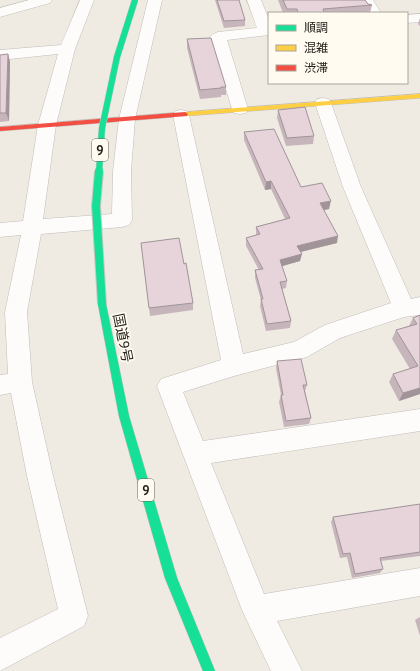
<svg xmlns="http://www.w3.org/2000/svg" width="420" height="671" viewBox="0 0 420 671" font-family="'PT Sans','Noto Sans JP',sans-serif">
  <style>
    .lines { fill: none; stroke-linecap: round; stroke-linejoin: round }
    .street-casing { stroke: #c0bdb7; stroke-width: 1 }
    .fast-casing { stroke: #c0bdb7; stroke-width: 1 }
    .slow-casing { stroke: #c0bdb7; stroke-width: 1 }
    .jam-casing { stroke: #c0bdb7; stroke-width: 1 }
    .street { fill: #fdfcfb; fill-rule: evenodd }
    .fast { fill: #16e098; fill-rule: evenodd }
    .slow { fill: #ffcf43; fill-rule: evenodd }
    .jam { fill: #f24e42; fill-rule: evenodd }
    .fast-bridge-far1-casing { stroke: #cac8c3; stroke-width: 7; stroke-linecap: butt }
    .fast-bridge-casing { stroke: #cac8c3; stroke-width: 10; stroke-linecap: butt }
    .fast-bridge-far1 { stroke: #16e098; stroke-width: 6 }
    .fast-bridge { stroke: #16e098; stroke-width: 8 }
    .wall { fill: #c6b6bb }
    .shaded-wall { fill: #a19499 }
    .building { fill: #e6d4da; stroke: #a19499 }
    .labels { text-anchor: middle; stroke-width: 3.5; stroke-linejoin: round; paint-order: stroke }
    .shield { fill: #fffbf1; stroke: #66645d; stroke-width: 1 }
    .shield-label { font-size: 13px; font-weight: bold; fill: #25231d }
    .street-label { font-size: 14px; fill: #25231d; stroke: #fffbf1 }
  </style>
  <rect width="100%" height="100%" fill="#efebe3"/>
  <g class="lines">
    <defs>
      <g id="street">
        <path d="M29 0H52L50 3 0 17V8Z"/>
        <path d="M80 0H94L75 49 56 125 43 219 112 214 113 171 119 119 148 0H162L135 119 131 171 132 220 129 225 122 227 41 234 27 312 32 382 53 476 88 616 84 626 0 671V638L58 609 27 476 11 393 0 395V375L8 374 5 312 21 235 0 237V223L23 221 38 125 58 54 0 60V50L61 45Z"/>
        <path d="M247 0H261L269 20V35L227 40 248 109 246 113 240 114 234 113 232 109 210 37 213 34 218 32 257 28Z"/>
        <path d="M359 0H373L381 13H367Z"/>
        <path d="M420 14V22L407 23V15Z"/>
        <path d="M323 98 329 99 331 103 361 187 411 299 420 297V315L404 317 340 338 307 357 299 359 234 376 183 392 203 441 420 409V431L211 463 264 594 420 568V596L277 621 302 671H271L242 610 157 386 161 379 221 360 173 115 175 111 181 110 187 111 189 115 243 354 294 342 325 325 391 303 343 187 315 103 317 99Z"/>
      </g>
      <path id="fast" d="M102 301 105 302 106 304 129 416 177 578 215 671H203L165 578 119 416 98 304 99 302Z"/>
      <path id="slow" d="M420 94V98L185 116 182 114 185 112Z"/>
      <path id="jam" d="M185 112 188 114 187 116 0 131V127Z"/>
    </defs>
    <use href="#street" class="street-casing"/>
    <use href="#fast" class="fast-casing"/>
    <use href="#slow" class="slow-casing"/>
    <use href="#jam" class="jam-casing"/>
    <use href="#street" class="street"/>
    <use href="#fast" class="fast"/>
    <use href="#slow" class="slow"/>
    <use href="#jam" class="jam"/>
    <defs>
      <path id="fast-bridge-far1" d="M99 172 102 128 117 57 135 0"/>
      <path id="fast-bridge" d="M99 171 96 206 102 304"/>
    </defs>
    <use href="#fast-bridge-far1" class="fast-bridge-far1-casing"/>
    <use href="#fast-bridge" class="fast-bridge-casing"/>
    <use href="#fast-bridge-far1" class="fast-bridge-far1"/>
    <use href="#fast-bridge" class="fast-bridge"/>
  </g>
  <g class="wall">
    <path d="M215 0H239L245 20V26L224 28Z"/>
    <path d="M278 0H365L368 4 372 5 370 13H283Z"/>
    <path d="M420 18V26L418 24Z"/>
    <path d="M187 39 226 87V95H221V97L200 99 187 48Z"/>
    <path d="M8 54 10 62 9 121 0 122V55Z"/>
    <path d="M278 110 314 136 313 144 286 146 277 118Z"/>
    <path d="M244 132 301 187 329 209 324 210 337 243 301 252 300 261 282 266 287 281 286 288 282 289 291 321 290 328 266 331 260 306 261 300 255 278V270H259L246 246V238L256 235V227L285 219 271 189 265 190 244 140Z"/>
    <path d="M141 243 184 264 193 303V310L150 316Z"/>
    <path d="M420 315V394L399 401 389 382 393 374 410 369 392 339 396 330 409 326 413 318Z"/>
    <path d="M277 361 307 385 305 391 311 418 309 424 284 427 279 402 281 395 276 368Z"/>
    <path d="M420 504V556L381 561 383 569 380 573 352 578 347 557 340 558 331 522 333 517Z"/>
    <path d="M420 617V636L415 620Z"/>
  </g>
  <g class="shaded-wall">
    <path d="M8 54 10 62 9 121 6 113Z"/>
    <path d="M271 181V189L265 190 266 182Z"/>
    <path d="M331 201 329 209 319 211 320 203Z"/>
    <path d="M338 236 337 243 296 253 297 246Z"/>
    <path d="M302 254 300 261 279 267 280 260Z"/>
    <path d="M420 388V394L399 401 403 393Z"/>
  </g>
  <g class="building">
    <path d="M217 0H239L245 20 224 21Z"/>
    <path d="M283 0H365L368 4 372 5 323 9 324 13H298L297 9H287Z"/>
    <path d="M211 38 226 87H221V88L200 90 187 39Z"/>
    <path d="M8 54 6 113H0V55Z"/>
    <path d="M305 107 314 136 287 138 278 110Z"/>
    <path d="M274 129 301 187 322 183 331 201 320 203 338 236 297 246 302 254 280 260 287 281 280 282 291 321 267 324 261 299H263L255 270 263 269 246 238 260 234 256 227 290 218 271 181 266 182 244 132Z"/>
    <path d="M179 238 184 264 186 263 193 303 149 308 141 243Z"/>
    <path d="M420 315V388L403 393 393 374 418 366 396 330 417 324 413 318Z"/>
    <path d="M301 359 307 385H303L311 418 286 421 281 395H283L277 361Z"/>
    <path d="M420 504V552L380 558 383 569 355 574 350 553 343 554 333 517Z"/>
  </g>
  <g class="labels">
    <g class="shield">
      <rect x="92" y="139" width="16" height="22" rx="3"/>
      <rect x="138" y="479" width="16" height="22" rx="3"/>
    </g>
    <g class="shield-label">
      <text x="100" y="155">9</text>
      <text x="146" y="495">9</text>
    </g>
    <g class="street-label">
      <text transform="translate(123 338) rotate(79)" y="5">国道9号</text>
    </g>
  </g>
  <rect x="268" y="12" width="140" height="72" fill="#fffbf1" stroke="#a8a59c"/>
  <rect x="276" y="25" width="20" height="6" fill="#16e098" stroke="#a8a59c"/>
  <text x="304" y="32" font-size="12" fill="#25231d">順調</text>
  <rect x="276" y="45" width="20" height="6" fill="#ffcf43" stroke="#a8a59c"/>
  <text x="304" y="52" font-size="12" fill="#25231d">混雑</text>
  <rect x="276" y="65" width="20" height="6" fill="#f24e42" stroke="#a8a59c"/>
  <text x="304" y="72" font-size="12" fill="#25231d">渋滞</text>
</svg>
